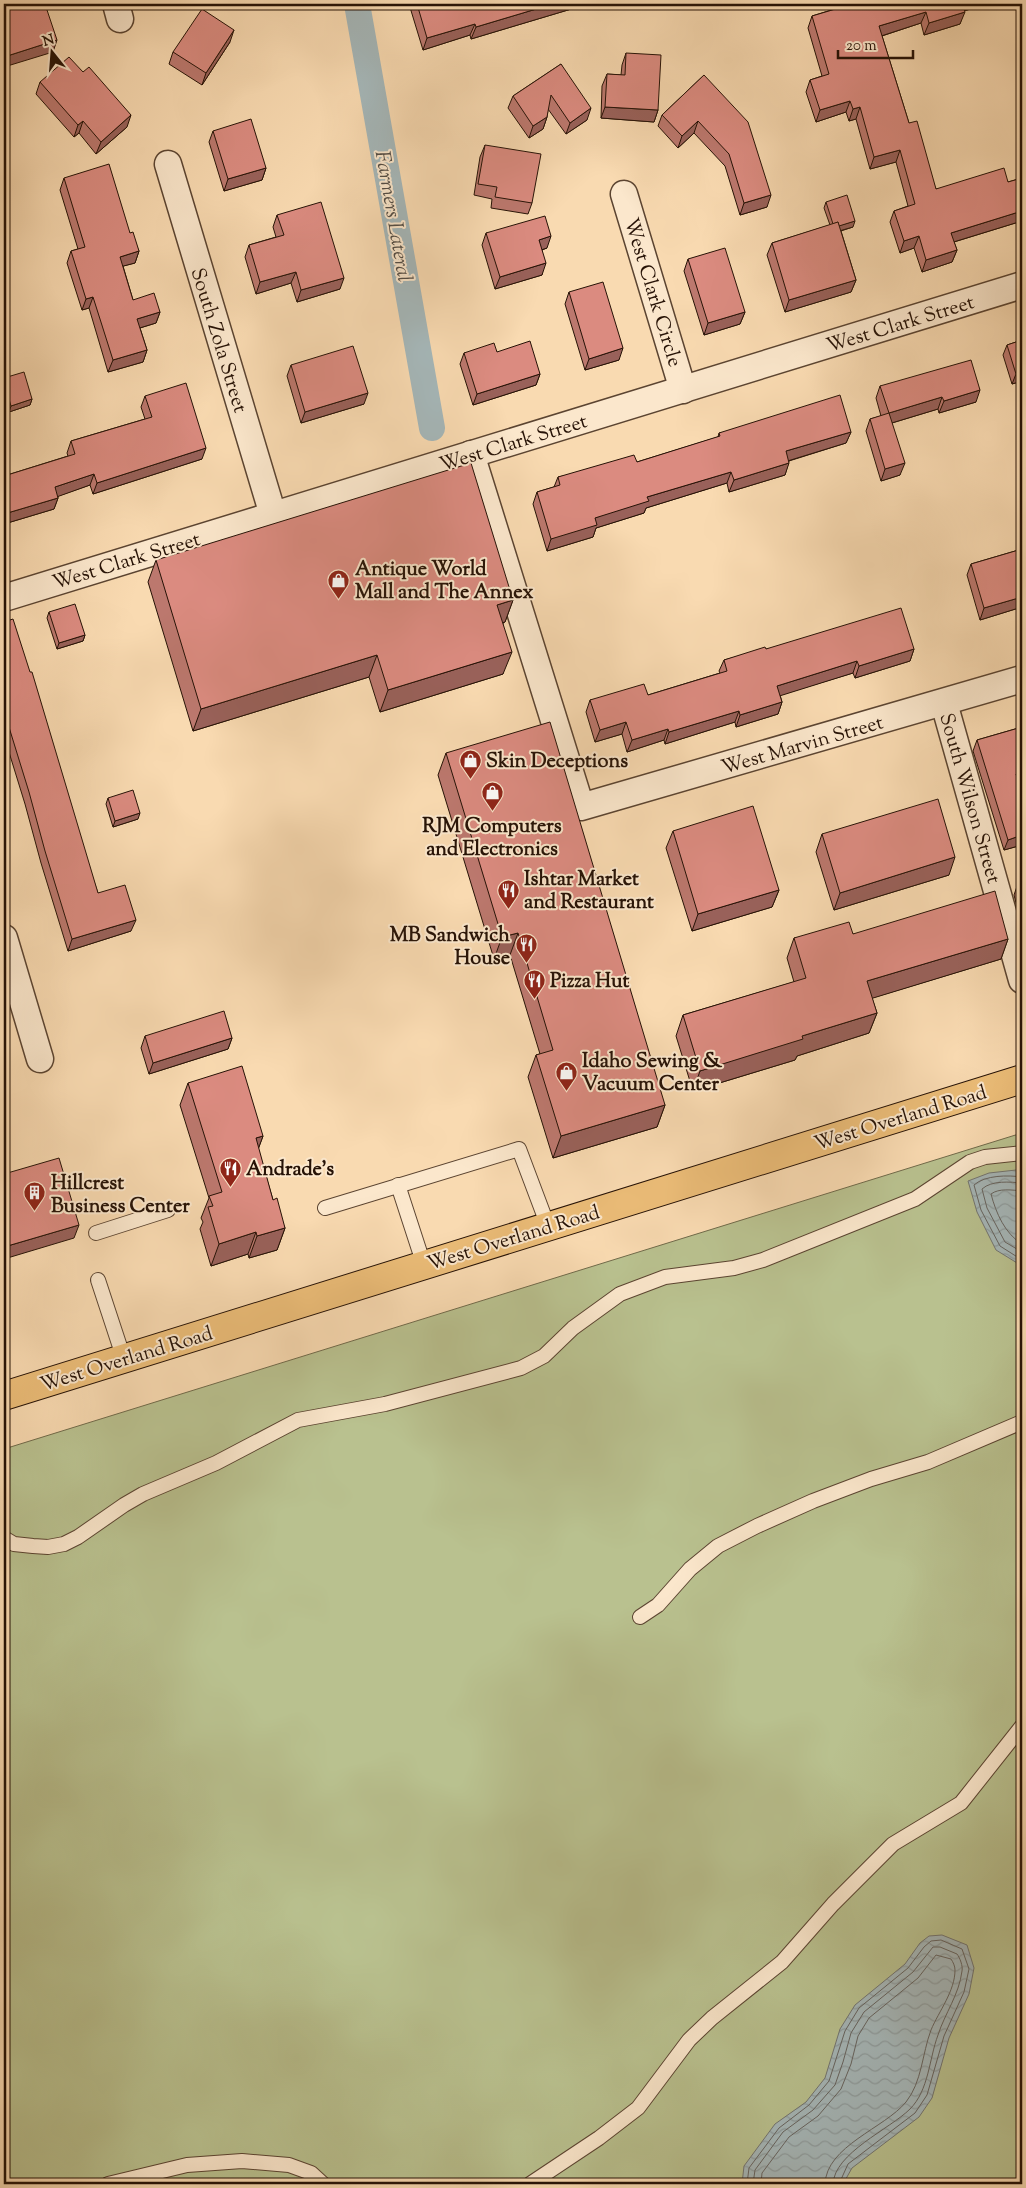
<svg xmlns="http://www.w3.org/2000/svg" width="1026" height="2188" viewBox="0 0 1026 2188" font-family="'Sorts Mill Goudy',serif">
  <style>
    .green { fill: #b9c18f; stroke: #706a4a }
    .water { fill: url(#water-waves); stroke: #727571 }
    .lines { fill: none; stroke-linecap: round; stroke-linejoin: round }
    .shore { stroke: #666460; stroke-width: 1 }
    .canal { stroke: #a5b7b9; stroke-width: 26 }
    .lane-casing { stroke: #5b4431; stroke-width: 16 }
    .street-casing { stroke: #5b4431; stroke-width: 29 }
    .primary-casing { stroke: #261206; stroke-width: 30 }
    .lane { stroke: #fbe7cc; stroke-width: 14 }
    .street { stroke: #fbe7cc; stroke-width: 26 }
    .primary { stroke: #ecbd78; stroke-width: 28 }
    .wall { fill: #bc786e; stroke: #261206 }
    .shaded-wall { fill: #99615a; stroke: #261206 }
    .building { fill: #db8b80; stroke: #261206 }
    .labels { text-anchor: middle; stroke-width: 4; stroke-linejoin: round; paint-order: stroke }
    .street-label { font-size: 20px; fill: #261206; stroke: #fbe7cc }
    .poi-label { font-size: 20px; font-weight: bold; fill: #261206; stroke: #fbe7cc; text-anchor: start }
    .water-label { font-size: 21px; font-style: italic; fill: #524c45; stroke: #fbe7cc }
  </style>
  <defs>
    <pattern id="water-waves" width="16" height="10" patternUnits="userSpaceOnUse" patternTransform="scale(1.25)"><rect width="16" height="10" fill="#a5b7b9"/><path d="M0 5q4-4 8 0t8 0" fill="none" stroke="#8e9c9e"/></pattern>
  </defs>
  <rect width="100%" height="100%" fill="#f9dab1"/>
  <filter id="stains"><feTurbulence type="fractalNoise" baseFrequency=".004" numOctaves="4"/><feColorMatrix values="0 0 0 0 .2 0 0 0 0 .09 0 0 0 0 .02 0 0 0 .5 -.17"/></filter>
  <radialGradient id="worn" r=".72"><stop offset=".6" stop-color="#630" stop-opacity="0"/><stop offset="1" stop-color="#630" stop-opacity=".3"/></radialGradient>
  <path class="green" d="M1022 1133V2184H4V1449Z"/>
  <g class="water">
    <path d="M1016 1170 1022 1173V1266L996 1250 977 1212 968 1181 989 1173Z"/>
    <path d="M942 1935 967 1945 974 1968 969 1994 949 2038 932 2098 919 2117 852 2168 843 2184H742L744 2166 775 2124 806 2102 825 2078 840 2029 855 2005 905 1964 920 1943 929 1936Z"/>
  </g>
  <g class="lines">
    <g class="shore">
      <path d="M1022 1177C1008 1175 985 1175 974 1185L981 1210 1000 1246 1022 1260"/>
      <path d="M1022 1183C1010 1182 992 1180 982 1189L987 1208 1005 1242 1022 1252"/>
      <path d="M1022 1191C1012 1190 999 1188 991 1194 996 1213 1005 1234 1022 1244"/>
      <path d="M747 2184 749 2168 779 2128 809 2105 829 2081 845 2031 859 2008 908 1968 924 1947 931 1941 941 1940 962 1949 969 1969 964 1992 944 2036 927 2095 915 2113 848 2164 839 2184"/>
      <path d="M753 2184 755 2170 783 2132 813 2110 835 2085 843 2062 851 2033 864 2012 913 1972 933 1947H940L957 1954C960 1958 963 1966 962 1971 959 1995 945 2013 938 2035 929 2059 929 2090 910 2109 890 2129 834 2153 833 2184"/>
      <path d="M761 2184 762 2173 789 2137 818 2116 841 2089 851 2064 858 2036 869 2018 918 1978 936 1955 951 1959C953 1962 955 1966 955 1970 955 1991 939 2011 931 2030 922 2054 922 2082 906 2102 885 2128 826 2146 825 2184"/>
    </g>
    <path class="canal" d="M357 4 432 428"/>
    <defs>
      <g id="lane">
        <path d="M398 1185 424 1265"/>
        <path d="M325 1208 519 1149 548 1226"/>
        <path d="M96 1233 168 1210"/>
        <path d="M98 1280 124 1359"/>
        <path d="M4 1538 14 1544 33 1546 48 1547 64 1544 78 1537 124 1505 143 1494 216 1463 298 1420 385 1404 521 1368 544 1356 573 1328 620 1294 665 1277 734 1268 763 1260 915 1199 970 1162 985 1157 1022 1153"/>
        <path d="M640 1617 658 1605 690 1569 718 1546 757 1526 813 1501 871 1479 928 1462 1022 1422"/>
        <path d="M108 2184 187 2165 242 2161 289 2165 311 2173 323 2184"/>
        <path d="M530 2184 599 2138 638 2108 689 2040 712 2018 782 1962 833 1904 893 1844 961 1803 1022 1726"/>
      </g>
      <g id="street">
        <path d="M116 4 120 19"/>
        <path d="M168 164 273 515"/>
        <path d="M624 194 683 390"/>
        <path d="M471 454 581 807 1022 679"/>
        <path d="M4 598 1022 285"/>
        <path d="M944 703 1022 980"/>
        <path d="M4 938 40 1059"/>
      </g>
      <path id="primary" d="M4 1396 1022 1079"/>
    </defs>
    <use href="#lane" class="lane-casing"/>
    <use href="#street" class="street-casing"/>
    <use href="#primary" class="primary-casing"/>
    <use href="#lane" class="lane"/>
    <use href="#street" class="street"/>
    <use href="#primary" class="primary"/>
  </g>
  <g class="wall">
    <path d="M409 4H588L471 39 470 35 423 50Z"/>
    <path d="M840 4H987L964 11 960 24 924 35 921 23 882 36 909 123 936 189 1008 182 1022 178V221L954 242 957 250 952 262 922 272 914 248 900 253 890 222 894 211 908 206 896 162 870 169 856 119 849 121 846 112 816 122 806 92 810 80 822 76 808 28 812 16 841 7Z"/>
    <path d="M230 42 202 85 169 64 173 52Z"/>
    <path d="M626 53 658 110 654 122 601 118 602 86 607 74 621 75 622 65Z"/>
    <path d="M561 64 587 120 566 134 548 109 547 117 543 129 529 138 508 108 513 96Z"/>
    <path d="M704 75 767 207 740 215 725 166 694 133 678 148 658 126 662 115Z"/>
    <path d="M40 82 127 127 96 154 79 133 74 137 36 94Z"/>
    <path d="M213 131 266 168 262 180 224 191 209 142Z"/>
    <path d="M485 145 532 203 528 214 491 208 492 199 474 195 480 157Z"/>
    <path d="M64 178 130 233 139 251 135 263 123 266 133 300 160 312 156 323 140 328 147 350 143 362 108 372 89 308 82 310 67 263 71 251 78 249 60 190Z"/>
    <path d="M826 202 853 227 841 231 856 280 851 292 785 312 767 255 772 243 830 225 824 208Z"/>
    <path d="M277 215 340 289 297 302 291 283 256 294 245 257 249 245 276 237 273 227Z"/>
    <path d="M486 233 547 248 542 250V275L495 289 482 245Z"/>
    <path d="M688 259 745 312 740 324 704 335 684 271Z"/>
    <path d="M569 292 619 360 585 370 565 304Z"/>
    <path d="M1022 340V381L1012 384 1003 355 1007 345Z"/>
    <path d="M497 352 540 374 536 385 473 405 460 364 464 353Z"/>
    <path d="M291 365 364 404 301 423 287 376Z"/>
    <path d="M4 378 32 399 30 405 9 412 4 395Z"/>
    <path d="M880 386 976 402 939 413 938 409 892 423 900 475 881 481 866 431 870 419 881 416 876 398Z"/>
    <path d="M145 396 202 459 93 494 90 485 58 496V498L54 509 4 524V476L68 456 67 453 71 441 145 419 141 407Z"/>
    <path d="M851 432 846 443 789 461 785 475 729 492 727 483 646 508 644 513 596 528 593 537 547 551 533 504 537 492 554 487 558 477 637 462 718 437 719 433Z"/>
    <path d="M1022 549V607L980 620 967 575 971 564Z"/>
    <path d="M156 560 513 600 505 622 503 623V674L380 712 369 677 193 731 148 582Z"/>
    <path d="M49 612 85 635 83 641 57 649 47 618Z"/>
    <path d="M4 622 98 893 131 931 68 951 41 863 25 804 4 736Z"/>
    <path d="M766 649H914L910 661 855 678 853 673 780 695 782 702 778 714 736 727 735 722 665 744 664 740 627 752 622 734 595 742 586 712 590 700 648 695 720 673 719 671 724 660Z"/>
    <path d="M1022 727V763L1019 764V782L1022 845 1004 850 973 751 977 740Z"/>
    <path d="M446 753 665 1105 657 1127 553 1158 528 1077 536 1055 540 1054 510 955 494 959 438 775Z"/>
    <path d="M108 798 138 819 113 827 106 804Z"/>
    <path d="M673 831 779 890 772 907 692 931 666 848Z"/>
    <path d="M822 834 949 875 834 910 816 852Z"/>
    <path d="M1021 875H1022V926L1014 895Z"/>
    <path d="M853 934 1008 939 1001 959 872 998 877 1013 869 1033 797 1056 795 1060 693 1091 676 1036 683 1015 794 982 787 958 794 938Z"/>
    <path d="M145 1036 232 1038 228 1049 149 1074 141 1048Z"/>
    <path d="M188 1083 263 1136 258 1149 273 1200 285 1228 277 1250 249 1258 248 1254 211 1266 200 1229 203 1222 201 1218 209 1198 180 1105Z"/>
  </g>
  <g class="shaded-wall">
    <path d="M226 4H249L225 8Z"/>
    <path d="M553 4H588L471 39 476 27Z"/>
    <path d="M960 4H987L957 13Z"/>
    <path d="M926 12 921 23 875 38 879 26Z"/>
    <path d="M965 12 960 24 924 35 929 23Z"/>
    <path d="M475 24 470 35 423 50 427 38Z"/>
    <path d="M234 30 230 42 202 85 206 73Z"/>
    <path d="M57 40 53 52 4 67V57Z"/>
    <path d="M850 101 846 112 816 122 820 110Z"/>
    <path d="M605 107 658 110 654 122 601 118Z"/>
    <path d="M860 107 856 119 849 121 853 109Z"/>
    <path d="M591 108 587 120 566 134 570 123Z"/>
    <path d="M131 115 127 127 96 154 101 142Z"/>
    <path d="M547 117 543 129 529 138 533 126Z"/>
    <path d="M83 121 79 133 74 137 78 125Z"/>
    <path d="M698 121 694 133 678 148 682 136Z"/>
    <path d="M900 150 896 162 870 169 874 157Z"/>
    <path d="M266 168 262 180 224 191 228 179Z"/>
    <path d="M771 195 767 207 740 215 744 203Z"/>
    <path d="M1022 211V221L947 244 951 233Z"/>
    <path d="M855 221 853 227 832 233 834 227Z"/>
    <path d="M551 236 547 248 535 252 539 240Z"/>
    <path d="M919 236 914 248 900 253 904 241Z"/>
    <path d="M957 250 952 262 922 272 926 260Z"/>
    <path d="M139 251 135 263 116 268 120 257Z"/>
    <path d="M546 263 542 275 495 289 500 277Z"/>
    <path d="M296 272 291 283 256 294 260 282Z"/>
    <path d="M344 278 340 289 297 302 301 290Z"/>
    <path d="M856 280 851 292 785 312 789 300Z"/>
    <path d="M93 297 89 308 82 310 86 299Z"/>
    <path d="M160 312 156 323 133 330 137 319Z"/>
    <path d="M745 312 740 324 704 335 708 323Z"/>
    <path d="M623 348 619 360 585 370 589 359Z"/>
    <path d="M147 350 143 362 108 372 113 360Z"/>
    <path d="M1022 372V381L1012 384 1016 374Z"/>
    <path d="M540 374 536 385 473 405 477 394Z"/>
    <path d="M980 390 976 402 939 413 944 401Z"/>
    <path d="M368 393 364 404 301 423 305 412Z"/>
    <path d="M942 397 938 409 885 425 889 413Z"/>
    <path d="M32 399 30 405 9 412 11 406Z"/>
    <path d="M851 432 846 443 781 463 786 451Z"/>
    <path d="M206 448 202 459 93 494 97 483Z"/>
    <path d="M789 463 785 475 729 492 734 480Z"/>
    <path d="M905 463 900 475 881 481 885 469Z"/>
    <path d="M731 472 727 483 646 508 644 513 596 528 593 537 547 551 551 539 595 518 647 497Z"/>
    <path d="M94 474 90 485 51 499 55 487Z"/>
    <path d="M58 498 54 509 4 524V514Z"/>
    <path d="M1022 597V607L980 620 984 608Z"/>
    <path d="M513 600 505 622 489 627 497 605Z"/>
    <path d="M85 635 83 641 57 649 59 643Z"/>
    <path d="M914 649 910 661 855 678 859 666Z"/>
    <path d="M512 652 503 674 380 712 388 690Z"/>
    <path d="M377 655 369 677 193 731 201 709Z"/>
    <path d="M857 661 853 673 773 698 777 686Z"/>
    <path d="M782 702 778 714 736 727 740 715Z"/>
    <path d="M739 711 735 722 665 744 669 732Z"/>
    <path d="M626 722 622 734 595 742 600 730Z"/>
    <path d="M668 729 664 740 627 752 632 740Z"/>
    <path d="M1022 754V763L1013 766 1017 755Z"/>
    <path d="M1022 773 1018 783 1016 774Z"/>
    <path d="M140 813 138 819 113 827 115 821Z"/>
    <path d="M1022 835V845L1004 850 1008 840Z"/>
    <path d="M955 857 949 875 834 910 840 893Z"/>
    <path d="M779 890 772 907 692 931 698 914Z"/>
    <path d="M136 920 131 931 68 951 72 939Z"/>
    <path d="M518 933 510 955 494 959 502 937Z"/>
    <path d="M1008 939 1001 959 860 1002 867 981Z"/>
    <path d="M877 1013 869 1033 797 1056 795 1060 693 1091 700 1071 802 1036Z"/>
    <path d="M232 1038 228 1049 149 1074 153 1063Z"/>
    <path d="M665 1105 657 1127 553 1158 561 1136Z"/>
    <path d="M263 1136 255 1158 256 1138Z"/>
    <path d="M79 1225 74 1238 4 1259V1247Z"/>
    <path d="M285 1228 277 1250 249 1258 257 1236Z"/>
    <path d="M256 1232 248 1254 211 1266 219 1244Z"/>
  </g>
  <g class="building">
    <path d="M4 4H45L57 40 4 57Z"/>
    <path d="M417 4H553L476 27 475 24 427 38Z"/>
    <path d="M848 4H962L965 12 929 23 926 12 879 26 909 123 917 121 936 189 1004 168 1008 182 1022 178V211L951 233 957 250 926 260 919 236 904 241 894 211 915 204 900 150 874 157 860 107 853 109 850 101 820 110 810 80 829 74 812 16 849 5Z"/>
    <path d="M202 9 234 30 206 73 173 52Z"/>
    <path d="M626 53 661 55 658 110 605 107 607 74 625 75Z"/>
    <path d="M69 57 83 72 89 67 131 115 101 142 83 121 78 125 40 82Z"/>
    <path d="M561 64 591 108 570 123 551 95 547 117 533 126 513 96Z"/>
    <path d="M704 75 748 122 771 195 744 203 729 154 698 121 682 136 662 115Z"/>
    <path d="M251 119 266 168 228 179 213 131Z"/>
    <path d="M485 145 541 154 532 203 495 197 497 187 478 184Z"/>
    <path d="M109 164 130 233 133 232 139 251 120 257 133 300 154 293 160 312 137 319 147 350 113 360 93 297 86 299 71 251 85 247 64 178Z"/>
    <path d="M847 195 855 221 839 226 838 222 833 224 826 202Z"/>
    <path d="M321 202 344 278 301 290 296 272 260 282 249 245 284 235 277 215Z"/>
    <path d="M545 216 551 236 539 240 546 263 500 277 486 233Z"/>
    <path d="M838 222 856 280 789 300 772 243Z"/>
    <path d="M725 248 745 312 708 323 688 259Z"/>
    <path d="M603 282 623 348 589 359 569 292Z"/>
    <path d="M1022 340V372L1016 374 1007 345Z"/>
    <path d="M530 341 540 374 477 394 464 353 494 343 497 352Z"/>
    <path d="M353 346 368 393 305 412 291 365Z"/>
    <path d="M971 360 980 390 944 401 942 397 889 413 905 463 885 469 870 419 889 413 880 386Z"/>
    <path d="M24 372 32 399 11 406 4 382V378Z"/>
    <path d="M186 383 206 448 97 483 94 474 55 487 58 498 4 514V476L75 454 71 441 152 417 145 396Z"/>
    <path d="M840 395 851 432 786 451 789 463 734 480 731 472 647 497 649 501 595 518 597 525 551 539 537 492 560 485 558 477 634 455 637 462 720 436 719 433Z"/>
    <path d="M471 463 513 600 497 605 512 652 388 690 377 655 201 709 156 560Z"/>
    <path d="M1022 549V597L984 608 971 564Z"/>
    <path d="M75 604 85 635 59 643 49 612Z"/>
    <path d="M901 608 914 649 859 666 857 661 777 686 782 702 740 715 739 711 669 732 668 729 632 740 626 722 600 730 590 700 644 684 648 695 727 671 724 660 765 647 766 649Z"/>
    <path d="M13 619 30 672H32L98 893 125 885 136 920 72 939 45 851 29 792 4 711V622Z"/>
    <path d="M550 722 665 1105 561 1136 536 1055 553 1050 518 933 502 937 446 753Z"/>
    <path d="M1022 727V754L1017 755 1022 773 1016 774 1022 794V835L1008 840 977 740Z"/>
    <path d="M133 790 140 813 115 821 108 798Z"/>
    <path d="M938 799 955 857 840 893 822 834Z"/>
    <path d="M753 806 779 890 698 914 673 831Z"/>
    <path d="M995 891 1008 939 867 981 877 1013 802 1036 803 1039 700 1071 683 1015 806 978 794 938 849 922 853 934Z"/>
    <path d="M224 1011 232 1038 153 1063 145 1036Z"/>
    <path d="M242 1066 263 1136 256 1138 273 1200 277 1198 285 1228 257 1236 256 1232 219 1244 208 1207 213 1206 209 1196 222 1192 188 1083Z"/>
    <path d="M59 1158 79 1225 4 1247V1174Z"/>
  </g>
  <defs>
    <symbol id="shop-pin" viewBox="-11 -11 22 30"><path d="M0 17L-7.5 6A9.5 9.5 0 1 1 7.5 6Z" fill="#8f2418" stroke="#fbe7cc"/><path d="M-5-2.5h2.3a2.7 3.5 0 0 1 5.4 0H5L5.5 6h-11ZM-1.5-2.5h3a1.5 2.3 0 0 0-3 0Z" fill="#fff"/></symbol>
    <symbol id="restaurant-pin" viewBox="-11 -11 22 30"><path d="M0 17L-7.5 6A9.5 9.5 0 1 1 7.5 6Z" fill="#8f2418" stroke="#fbe7cc"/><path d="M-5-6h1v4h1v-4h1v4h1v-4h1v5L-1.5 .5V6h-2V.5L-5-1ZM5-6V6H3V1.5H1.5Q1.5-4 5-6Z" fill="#fff"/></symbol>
    <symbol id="building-pin" viewBox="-11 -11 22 30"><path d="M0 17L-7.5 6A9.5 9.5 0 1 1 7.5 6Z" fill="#8f2418" stroke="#fbe7cc"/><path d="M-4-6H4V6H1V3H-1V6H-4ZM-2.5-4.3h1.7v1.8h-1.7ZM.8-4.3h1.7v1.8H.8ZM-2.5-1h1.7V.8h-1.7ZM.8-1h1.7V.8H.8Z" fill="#fff"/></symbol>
  </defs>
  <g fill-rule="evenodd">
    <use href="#shop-pin" x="326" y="568" width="25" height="34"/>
    <use href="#shop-pin" x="458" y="748" width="25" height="34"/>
    <use href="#shop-pin" x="480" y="780" width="25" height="34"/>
    <use href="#restaurant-pin" x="496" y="878" width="25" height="34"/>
    <use href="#restaurant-pin" x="514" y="932" width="25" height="34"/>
    <use href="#restaurant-pin" x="522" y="968" width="25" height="34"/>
    <use href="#shop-pin" x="554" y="1060" width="25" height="34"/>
    <use href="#restaurant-pin" x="218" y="1156" width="25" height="34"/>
    <use href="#building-pin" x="22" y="1180" width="25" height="34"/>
  </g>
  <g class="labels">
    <g class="street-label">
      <text transform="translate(654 292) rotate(73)" y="7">West Clark Circle</text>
      <text transform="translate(900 323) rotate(-17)" y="7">West Clark Street</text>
      <text transform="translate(220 340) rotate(73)" y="7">South Zola Street</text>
      <text transform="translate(513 442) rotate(-17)" y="7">West Clark Street</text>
      <text transform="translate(126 560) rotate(-17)" y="7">West Clark Street</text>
      <text transform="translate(802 744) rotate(-16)" y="7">West Marvin Street</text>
      <text transform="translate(971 798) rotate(74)" y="7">South Wilson Street</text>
      <text transform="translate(900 1117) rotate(-17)" y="7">West Overland Road</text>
      <text transform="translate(513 1237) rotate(-17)" y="7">West Overland Road</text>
      <text transform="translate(126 1358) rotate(-17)" y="7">West Overland Road</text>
    </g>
    <g class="poi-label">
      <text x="355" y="575">Antique World<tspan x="355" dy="23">Mall and The Annex</tspan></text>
      <text x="486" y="767">Skin Deceptions</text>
      <text x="492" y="832" text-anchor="middle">RJM Computers<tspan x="492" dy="23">and Electronics</tspan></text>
      <text x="524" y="885">Ishtar Market<tspan x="524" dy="23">and Restaurant</tspan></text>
      <text x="510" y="941" text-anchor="end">MB Sandwich<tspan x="510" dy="23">House</tspan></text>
      <text x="550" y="987">Pizza Hut</text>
      <text x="582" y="1067">Idaho Sewing &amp;<tspan x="582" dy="23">Vacuum Center</tspan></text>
      <text x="246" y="1175">Andrade's</text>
      <text x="51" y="1189">Hillcrest<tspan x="51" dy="23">Business Center</tspan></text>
    </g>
    <g class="water-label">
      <text transform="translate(394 216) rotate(80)" y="7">Farmers Lateral</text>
    </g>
  </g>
  <rect width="1026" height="2188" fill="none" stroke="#f9dab1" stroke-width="20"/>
  <rect x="5" y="5" width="1016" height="2178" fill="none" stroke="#261206" stroke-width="2.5"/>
  <rect x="10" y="10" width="1006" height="2168" fill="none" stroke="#261206"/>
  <g transform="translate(52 52) rotate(343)" stroke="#fbe7cc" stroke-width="4" paint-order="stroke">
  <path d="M0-4L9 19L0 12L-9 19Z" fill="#261206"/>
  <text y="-8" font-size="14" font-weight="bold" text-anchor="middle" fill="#261206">N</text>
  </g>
  <path d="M838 50v8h75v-8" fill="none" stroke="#261206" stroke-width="2.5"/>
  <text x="846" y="50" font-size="15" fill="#261206" stroke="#fbe7cc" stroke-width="4" paint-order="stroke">20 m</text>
  <rect width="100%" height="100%" filter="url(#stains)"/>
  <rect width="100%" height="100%" fill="url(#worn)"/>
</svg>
